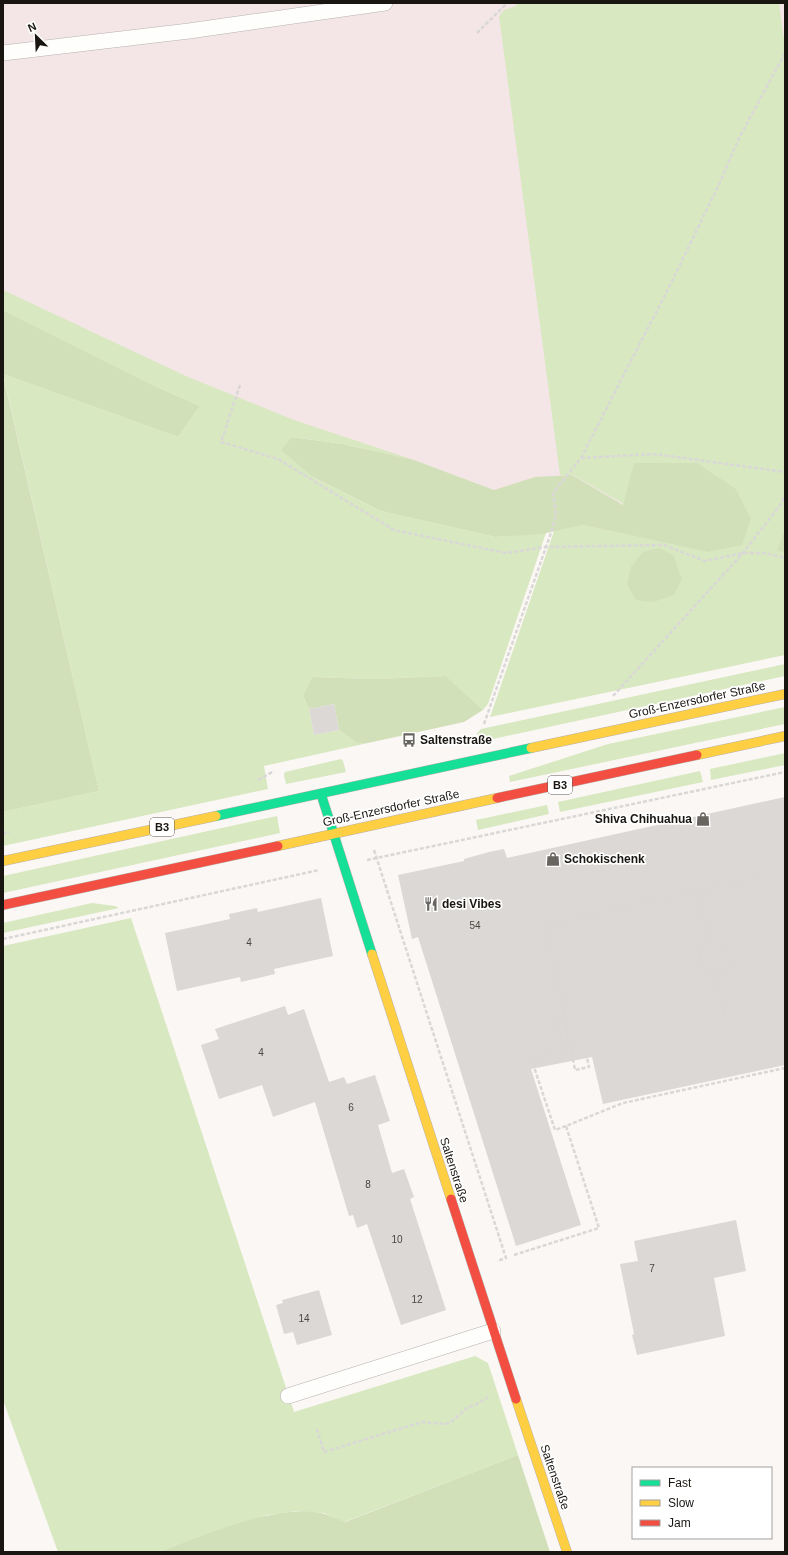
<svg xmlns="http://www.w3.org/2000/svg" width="788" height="1555" viewBox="0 0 788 1555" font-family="Arial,sans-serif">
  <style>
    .industrial { fill: #f4e6e6 }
    .green { fill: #d8e8c0 }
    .forest { fill: #d1e0b9 }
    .building { fill: #dcd8d5 }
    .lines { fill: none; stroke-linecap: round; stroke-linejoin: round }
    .lane-casing { stroke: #b6b2af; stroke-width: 16 }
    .fast-casing { stroke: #b6b2af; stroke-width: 10 }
    .slow-casing { stroke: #b6b2af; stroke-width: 10 }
    .jam-casing { stroke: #b6b2af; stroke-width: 10 }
    .path { stroke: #d9d8d7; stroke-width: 2.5; stroke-dasharray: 4 2; stroke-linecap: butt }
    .lane { stroke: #fefefd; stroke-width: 15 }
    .fast { stroke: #16e098; stroke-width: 9 }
    .slow { stroke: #ffcf43; stroke-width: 9 }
    .jam { stroke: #f24e42; stroke-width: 9 }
    .labels { text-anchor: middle; stroke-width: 3.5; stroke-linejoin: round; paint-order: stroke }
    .number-label { font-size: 10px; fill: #4a4642 }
    .shield { fill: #fff; stroke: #5e5b58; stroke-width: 1 }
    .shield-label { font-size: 11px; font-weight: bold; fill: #191511 }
    .street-label { font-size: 12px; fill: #191511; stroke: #fff }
    .poi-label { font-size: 12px; font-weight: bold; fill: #191511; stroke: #fff; text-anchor: start }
  </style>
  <rect width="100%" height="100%" fill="#fbf7f4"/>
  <path class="industrial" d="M3 3H785V540L574 529 3 310Z"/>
  <g class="green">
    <path d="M517 3H779L785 47V529L778 551 785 553V655L490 717 554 531 583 525 708 552 573 475H560L499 16 504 10 516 6Z"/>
    <path d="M3 290 188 377 294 420 414 460 343 444 293 437 313 477 381 511 495 537 546 533 488 704 483 710 446 676 374 679 312 677 303 695 309 709 314 735 339 730 357 743H368L264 766 268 789 3 846V812L99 791 3 374 178 437 200 406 155 386 3 310Z"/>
    <path d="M785 664V676L479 742 477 733 481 729Z"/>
    <path d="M785 707V724L510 782 509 776 608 744Z"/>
    <path d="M785 753V765L711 780 710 769Z"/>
    <path d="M341 759 343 761 346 772 286 784 284 775 285 772Z"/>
    <path d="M700 771 703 782 560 812 558 802Z"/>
    <path d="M547 805 549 814 478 830 476 820Z"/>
    <path d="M277 816 280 833 3 893V876Z"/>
    <path d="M92 903 115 906 119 908 3 933V923Z"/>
    <path d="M131 918 294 1412 475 1356 488 1363 518 1455 344 1522 324 1513 296 1511 267 1515 160 1552H58L3 1400V946Z"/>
  </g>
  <g class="forest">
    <path d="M3 310 155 386 200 406 178 437 3 374Z"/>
    <path d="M3 375 99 791 3 812Z"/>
    <path d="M292 437 343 444 414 460 494 490 535 477 572 475 623 505 634 463H697L736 489 751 519 742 545 707 552 583 525 542 534 495 537 381 511 313 477 281 450Z"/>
    <path d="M785 529V553L777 551Z"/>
    <path d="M659 548 673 555 682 579 674 595 653 602 636 600 627 584 631 567 643 552Z"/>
    <path d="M446 676 483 710 464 722 368 743H357L339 730 334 704 309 709 303 695 312 677 374 679Z"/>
    <path d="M518 1455 550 1552H160C203 1536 280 1501 325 1514 331 1516 338 1519 345 1522Z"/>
  </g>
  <g class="building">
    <path d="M334 704 339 730 314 735 309 709Z"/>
    <path d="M785 797V1065L603 1104 592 1057 531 1069 581 1225 516 1246 418 937 412 939 398 875 464 861V859L489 852 504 849 507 858Z"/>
    <path d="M321 898 333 956 274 969 275 974 241 982 240 977 177 991 165 933 230 919 229 914 257 908 258 912Z"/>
    <path d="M285 1006 288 1015 304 1009 329 1082 344 1077 347 1084 375 1075 390 1121 378 1125 392 1173 404 1169 414 1197 410 1199 446 1310 401 1325 367 1224 357 1228 353 1215 349 1216 315 1102 273 1117 262 1085 219 1099 201 1045 219 1039 215 1029Z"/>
    <path d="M736 1220 746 1271 714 1278 725 1336 637 1355 632 1335 634 1334 620 1264 638 1261 634 1241Z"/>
    <path d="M319 1290 332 1335 297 1345 293 1332 284 1334 276 1305 283 1303 282 1300Z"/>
  </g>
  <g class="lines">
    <defs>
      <g id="lane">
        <path d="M3 53 189 31 385 3"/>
        <path d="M288 1396 493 1331"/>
      </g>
      <g id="fast">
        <path d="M321 794 372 954"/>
        <path d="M216 816 531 748"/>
      </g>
      <g id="slow">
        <path d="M531 748 785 694"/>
        <path d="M697 755 785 736"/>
        <path d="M278 846 497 798"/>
        <path d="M3 861 216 816"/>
        <path d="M372 954 451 1199"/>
        <path d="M516 1399 567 1552"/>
      </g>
      <g id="jam">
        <path d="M497 798 697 755"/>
        <path d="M3 905 278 846"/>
        <path d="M451 1199 516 1399"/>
      </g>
    </defs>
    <use href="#lane" class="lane-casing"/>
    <use href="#fast" class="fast-casing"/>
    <use href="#slow" class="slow-casing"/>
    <use href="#jam" class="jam-casing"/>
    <g class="path">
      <path d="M477 33 507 3"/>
      <path d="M240 385 221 442 278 459 394 530 506 553 546 547 664 545 705 561 743 553H765L785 558"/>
      <path d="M581 458 654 454 785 472"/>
      <path d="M613 696 743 553 781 504 785 494"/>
      <path d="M484 724 552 530 556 514 553 493 581 458 666 293 718 187 739 138 785 53"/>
      <path d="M258 780 274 771"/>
      <path d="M3 833 10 832"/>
      <path d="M374 850 506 1258 497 1261"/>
      <path d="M367 860 785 772"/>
      <path d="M697 891 709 942 699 950 704 974 732 968 726 945 709 942"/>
      <path d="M3 939 319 870"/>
      <path d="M715 972 725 1020"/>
      <path d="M564 1012 545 925 764 877"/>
      <path d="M566 1126 555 1130 532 1061 563 1050 556 1014 564 1012 575 1070 589 1067 587 1058"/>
      <path d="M514 1255 599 1228 566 1126 623 1103 785 1068"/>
      <path d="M317 1429 324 1452 422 1422 445 1424 451 1422 467 1408 479 1403 488 1397"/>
    </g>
    <use href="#lane" class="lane"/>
    <use href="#fast" class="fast"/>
    <use href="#slow" class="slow"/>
    <use href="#jam" class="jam"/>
  </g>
  <defs>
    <symbol id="bus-bare" viewBox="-9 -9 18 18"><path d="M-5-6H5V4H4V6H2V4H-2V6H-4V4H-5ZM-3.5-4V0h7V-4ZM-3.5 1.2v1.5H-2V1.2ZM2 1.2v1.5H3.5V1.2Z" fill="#686460" stroke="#fff" stroke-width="2.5" paint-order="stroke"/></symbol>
    <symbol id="shop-bare" viewBox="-9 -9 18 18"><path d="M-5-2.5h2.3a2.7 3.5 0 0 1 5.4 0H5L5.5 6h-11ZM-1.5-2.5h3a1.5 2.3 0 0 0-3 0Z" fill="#686460" stroke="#fff" stroke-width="2.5" paint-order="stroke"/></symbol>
    <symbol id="restaurant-bare" viewBox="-9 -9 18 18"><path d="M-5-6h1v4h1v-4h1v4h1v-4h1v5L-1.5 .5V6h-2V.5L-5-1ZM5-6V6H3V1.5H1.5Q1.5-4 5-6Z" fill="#686460" stroke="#fff" stroke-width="2.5" paint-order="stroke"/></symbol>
  </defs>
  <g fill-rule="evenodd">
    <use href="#bus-bare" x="399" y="730" width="20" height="20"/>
    <use href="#shop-bare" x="693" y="809" width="20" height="20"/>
    <use href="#shop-bare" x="543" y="849" width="20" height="20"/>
    <use href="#restaurant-bare" x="421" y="894" width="20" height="20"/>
  </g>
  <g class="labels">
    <g class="number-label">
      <text x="475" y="929">54</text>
      <text x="249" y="946">4</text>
      <text x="261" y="1056">4</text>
      <text x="351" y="1111">6</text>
      <text x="368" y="1188">8</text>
      <text x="397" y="1243">10</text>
      <text x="652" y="1272">7</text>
      <text x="417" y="1303">12</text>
      <text x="304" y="1322">14</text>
    </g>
    <g class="shield">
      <rect x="548" y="776" width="24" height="18" rx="3"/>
      <rect x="150" y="818" width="24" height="18" rx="3"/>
    </g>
    <g class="shield-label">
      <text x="560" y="789">B3</text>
      <text x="162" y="831">B3</text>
    </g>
    <g class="street-label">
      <text transform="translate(697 700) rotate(-12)" y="4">Groß-Enzersdorfer Straße</text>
      <text transform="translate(391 808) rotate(-12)" y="4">Groß-Enzersdorfer Straße</text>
      <text transform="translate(454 1170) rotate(72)" y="4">Saltenstraße</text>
      <text transform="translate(555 1477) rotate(71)" y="4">Saltenstraße</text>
    </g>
    <g class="poi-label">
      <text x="420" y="744">Saltenstraße</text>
      <text x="692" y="823" text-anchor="end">Shiva Chihuahua</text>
      <text x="564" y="863">Schokischenk</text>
      <text x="442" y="908">desi Vibes</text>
    </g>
  </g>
  <rect width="788" height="1555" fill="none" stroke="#191511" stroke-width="8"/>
  <rect x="632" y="1467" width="140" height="72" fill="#ffffff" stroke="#a3a1a0"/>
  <rect x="640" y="1480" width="20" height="6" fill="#16e098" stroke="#a3a1a0"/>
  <text x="668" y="1487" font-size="12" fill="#191511">Fast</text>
  <rect x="640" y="1500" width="20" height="6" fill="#ffcf43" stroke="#a3a1a0"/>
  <text x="668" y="1507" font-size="12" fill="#191511">Slow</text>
  <rect x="640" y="1520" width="20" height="6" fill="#f24e42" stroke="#a3a1a0"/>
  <text x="668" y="1527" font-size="12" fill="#191511">Jam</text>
  <g transform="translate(36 36) rotate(336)" stroke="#ffffff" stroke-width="3" paint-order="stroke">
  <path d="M0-3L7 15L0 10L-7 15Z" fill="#191511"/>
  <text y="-6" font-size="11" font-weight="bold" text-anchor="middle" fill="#191511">N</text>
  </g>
</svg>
